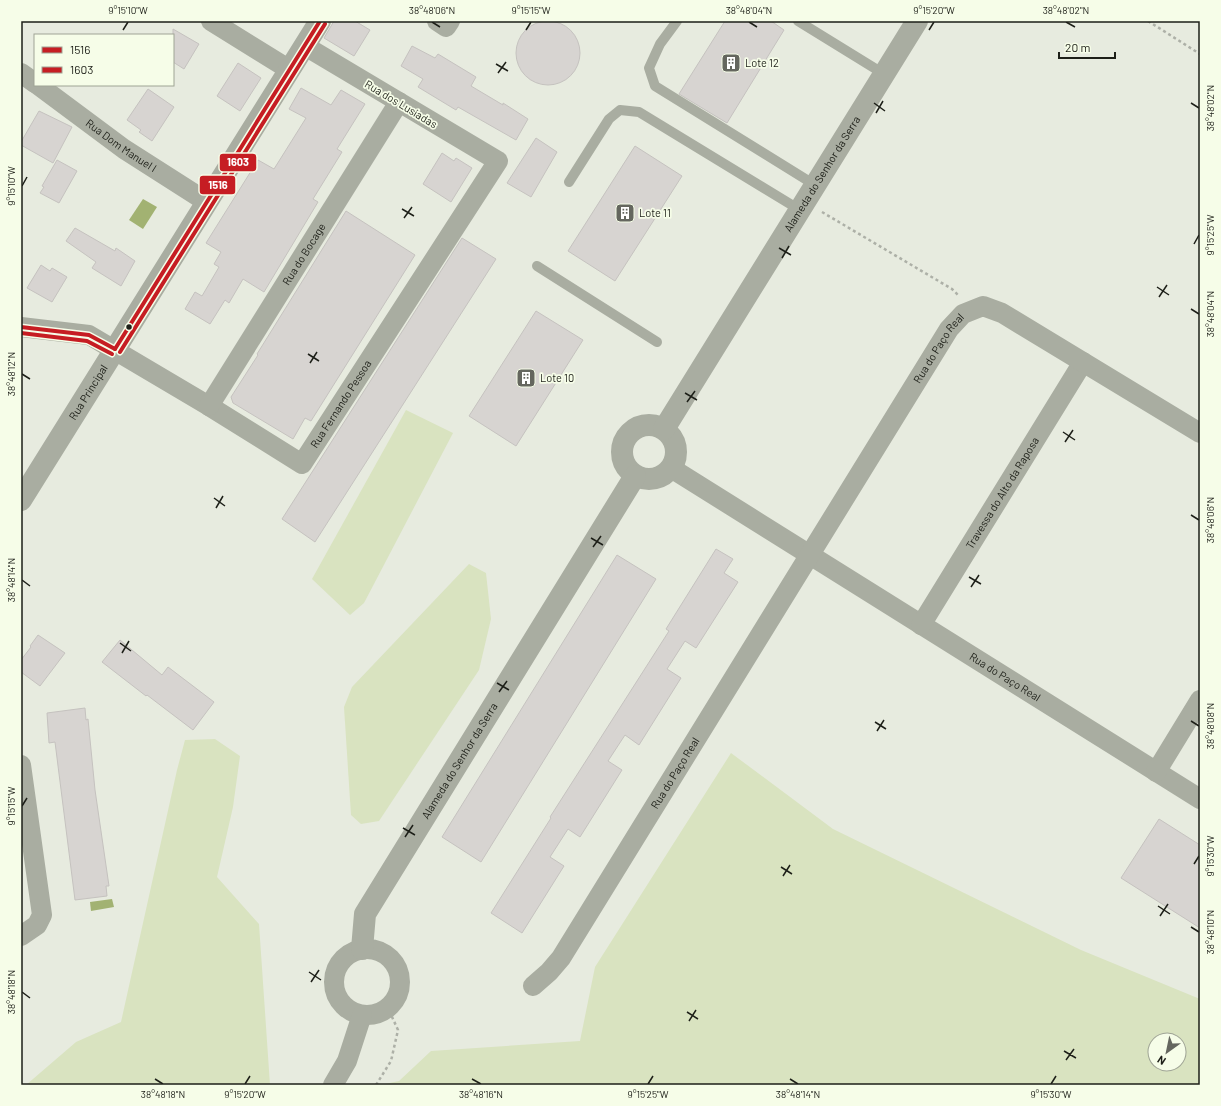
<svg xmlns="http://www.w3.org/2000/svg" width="1221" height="1106" viewBox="0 0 1221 1106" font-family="Barlow,sans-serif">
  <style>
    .green { fill: #d9e3c0; fill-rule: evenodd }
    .water { fill: #a2b272 }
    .building { fill: #d7d4d1; stroke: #c5c2bf }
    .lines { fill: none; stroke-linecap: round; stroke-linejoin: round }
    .path { stroke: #adb0a7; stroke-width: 2.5; stroke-dasharray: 3 3; stroke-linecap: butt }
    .service { stroke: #a9ada1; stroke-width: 10 }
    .minor { stroke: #a9ada1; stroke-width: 20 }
    .tertiary { stroke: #a9ada1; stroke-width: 22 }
    .bus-1-casing { stroke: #f6fde8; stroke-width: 7 }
    .bus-2-casing { stroke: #f6fde8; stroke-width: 7 }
    .bus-1 { stroke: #c61d23; stroke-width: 4 }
    .bus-2 { stroke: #c61d23; stroke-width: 4 }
    .ticks { fill: none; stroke: #1d1f18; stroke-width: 1.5 }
    .bus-dot { fill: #1d1f18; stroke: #f6fde8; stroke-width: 1.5 }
    .labels { text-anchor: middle; stroke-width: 3.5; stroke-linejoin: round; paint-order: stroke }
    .poi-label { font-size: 11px; fill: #1d1f18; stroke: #f6fde8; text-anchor: start }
    .street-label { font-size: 11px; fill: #1d1f18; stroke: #f6fde8 }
    .line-badge { stroke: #f6fde8; stroke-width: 1.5 }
    .badge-label { font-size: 11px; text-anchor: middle; font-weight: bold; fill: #fff }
    .neatline { fill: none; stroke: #1d1f18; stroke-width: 1.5 }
    .ticks-label { font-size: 10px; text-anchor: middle; fill: #1d1f18 }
  </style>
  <rect width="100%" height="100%" fill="#e7ebdf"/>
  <g class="green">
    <path d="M406 410 453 433 364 603 350 615 312 579Z"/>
    <path d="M469 564 486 573 491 619 479 670 379 821 361 824 351 815 344 707 352 687Z"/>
    <path d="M215 739 240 756 233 807 217 877 259 924 270 1085H26L76 1042 121 1022 177 770 185 740Z"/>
    <path d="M731 753 833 829 1081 950 1200 999V1085H380L399 1081 431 1051 580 1041 595 967ZM1155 1040H1179V1064H1155Z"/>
  </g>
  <g class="water">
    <path d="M143 199 157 207 143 229 129 220Z"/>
    <path d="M112 899 114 907 91 911 90 902Z"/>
  </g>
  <g class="building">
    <circle cx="548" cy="53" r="32"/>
    <path d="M334 21H355L370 30 354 56 324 38Z"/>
    <path d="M725 21H771L784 30 727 123 679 94Z"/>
    <path d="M173 29 199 44 184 69 173 62Z"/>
    <path d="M412 46 435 58 438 54 476 77 471 86 503 105V103L528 119 516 140 458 107 456 110 418 87 423 79 401 66Z"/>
    <path d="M238 63 261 78 240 111 217 96Z"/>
    <path d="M301 88 331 105 341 90 365 104 337 149 342 152 313 199 318 202 264 292 243 279 229 303 225 300 210 324 185 309 195 292 202 296 219 267 214 264 221 252 206 243 258 160 274 169 306 118 289 109Z"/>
    <path d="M148 89 174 107 152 141 139 132 141 130 127 120Z"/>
    <path d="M39 111 72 127 53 163 21 145V142Z"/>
    <path d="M536 138 557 152 531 197 507 183Z"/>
    <path d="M635 146 682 176 615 281 568 251Z"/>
    <path d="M442 153 454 161 456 158 472 168 451 202 423 184Z"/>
    <path d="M57 160 77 171 59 203 40 193 44 187 42 186Z"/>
    <path d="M346 211 415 255 311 421 305 418 293 439 233 403 231 397 258 355 257 354Z"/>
    <path d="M75 228 115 251 116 248 135 261 121 286 92 268 96 262 66 241Z"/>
    <path d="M462 238 496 259 315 542 282 519Z"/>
    <path d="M41 265 50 271 52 268 67 277 52 302 27 288Z"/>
    <path d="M536 311 583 340 516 446 469 416Z"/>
    <path d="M716 549 733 559 724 573 738 582 696 648 685 641 667 669 681 678 639 745 625 735 608 761 622 770 580 837 568 829 550 857 564 866 522 933 491 913 551 818 550 817 669 631 666 629Z"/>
    <path d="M617 555 656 579 481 862 442 837Z"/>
    <path d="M38 635 65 653 40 686 21 672V660L31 647 30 646Z"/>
    <path d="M120 640 162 675 168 667 214 702 193 730 147 695 146 696 102 662Z"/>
    <path d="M85 708 86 720 88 719 95 790 109 886H106L107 896 75 900 55 742 49 743 47 713Z"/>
    <path d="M1159 819 1200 845V928L1121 878Z"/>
  </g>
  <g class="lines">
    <g class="path">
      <path d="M1148 21 1200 54"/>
      <path d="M822 212 952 289 959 296"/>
      <path d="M376 1085 391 1061 398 1030 388 1008"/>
    </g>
    <g class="service">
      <path d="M677 21 660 44 649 68 655 86 815 185"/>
      <path d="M798 21 884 74"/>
      <path d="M569 182 609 119 620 110 639 112 800 210"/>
      <path d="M537 266 657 342"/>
    </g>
    <g class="minor">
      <path d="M211 21 290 70"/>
      <path d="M437 21 446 27 450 21"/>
      <path d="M21 73 35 83"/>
      <path id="s1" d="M38 85 124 149 207 202"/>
      <path id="s2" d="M21 327 89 335 209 406 302 464 498 161 305 46"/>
      <path id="s3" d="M209 406 399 102"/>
      <path id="s4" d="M671 468 1200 799"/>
      <path id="s5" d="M921 625 1083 362"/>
      <path d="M21 765 42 915 37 925 21 936"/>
      <path d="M1156 772 1200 700"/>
      <circle cx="367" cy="982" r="33"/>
      <path id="s6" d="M533 986 549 972 561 958 949 329 963 314 983 306 1002 313 1200 433"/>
      <path d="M333 1085 347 1061 362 1015"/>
    </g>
    <g class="tertiary">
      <circle cx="649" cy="452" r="27"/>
      <path id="s7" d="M664 429 917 21"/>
      <path id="s8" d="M21 500 320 21"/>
      <path id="s9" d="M362 949 365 914 635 476"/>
    </g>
    <defs>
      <g id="bus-1">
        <path d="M21 327 89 335 115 349"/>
        <path d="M115 349 320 21"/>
      </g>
      <g id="bus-2">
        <path d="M21 333 87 341 112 354"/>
        <path d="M120 352 325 24"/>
      </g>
    </defs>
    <use href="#bus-1" class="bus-1-casing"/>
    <use href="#bus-2" class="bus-2-casing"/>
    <use href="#bus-1" class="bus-1"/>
    <use href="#bus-2" class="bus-2"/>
  </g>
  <path class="ticks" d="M432 22 440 27M749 22 757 27M1066 22 1075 27M123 30 128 22M526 30 531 22M929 30 934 22M496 64 508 71M498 73 506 62M874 103 885 111M1191 103 1199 108M876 113 883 101M22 186 27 177M402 209 414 216M404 218 412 207M1194 244 1199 235M779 248 791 255M782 258 789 246M1157 287 1169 295M1159 297 1167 285M1191 309 1199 314M308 354 319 361M310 363 317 352M22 374 30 379M685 393 697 400M687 402 695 391M1063 432 1075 440M1065 442 1073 430M214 498 225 506M216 508 223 496M1191 515 1199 520M591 538 603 545M593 547 601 536M969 577 981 584M22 580 30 586M971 587 979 575M120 643 131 651M122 653 129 641M497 683 509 690M499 692 507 681M1191 721 1199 726M875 722 886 729M877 731 884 720M22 806 27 798M403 828 415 835M405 837 413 825M1194 864 1199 856M781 867 792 874M783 876 790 865M1158 906 1170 914M1160 916 1168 904M1191 927 1199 932M309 972 321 980M311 982 319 970M22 992 30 998M687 1012 698 1019M689 1021 696 1010M1064 1051 1076 1058M1066 1060 1074 1049M155 1079 163 1084M472 1079 481 1084M790 1079 798 1084M245 1084 250 1076M648 1084 653 1076M1051 1084 1056 1076"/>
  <defs>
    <symbol id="building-square" viewBox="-11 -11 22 22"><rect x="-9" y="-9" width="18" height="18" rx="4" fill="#64665e" stroke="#f6fde8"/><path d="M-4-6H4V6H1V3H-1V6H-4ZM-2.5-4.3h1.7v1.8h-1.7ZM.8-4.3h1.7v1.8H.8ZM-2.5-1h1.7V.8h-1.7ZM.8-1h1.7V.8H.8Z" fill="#fff"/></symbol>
  </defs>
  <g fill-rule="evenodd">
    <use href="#building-square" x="720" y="52" width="22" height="22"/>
    <use href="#building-square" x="614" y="202" width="22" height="22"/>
    <use href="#building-square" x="515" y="367" width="22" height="22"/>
  </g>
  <circle class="bus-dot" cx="129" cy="327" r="3.5"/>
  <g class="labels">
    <g class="poi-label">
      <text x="745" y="67">Lote 12</text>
      <text x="639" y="217">Lote 11</text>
      <text x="540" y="382">Lote 10</text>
    </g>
    <g class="street-label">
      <text transform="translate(401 104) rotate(31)" y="4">Rua dos Lusíadas</text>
      <text dy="4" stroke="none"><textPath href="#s1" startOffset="103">Rua Dom Manuel I</textPath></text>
      <text dy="4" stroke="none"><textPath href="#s7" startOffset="300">Alameda do Senhor da Serra</textPath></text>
      <text dy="4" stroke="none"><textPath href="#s3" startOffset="179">Rua do Bocage</textPath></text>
      <text dy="4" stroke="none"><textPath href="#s6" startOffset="757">Rua do Paço Real</textPath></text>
      <text dy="4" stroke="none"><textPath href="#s8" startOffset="127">Rua Principal</textPath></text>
      <text dy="4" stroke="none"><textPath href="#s2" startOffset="389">Rua Fernando Pessoa</textPath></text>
      <text dy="4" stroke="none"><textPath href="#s5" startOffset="155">Travessa do Alto da Raposa</textPath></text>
      <text dy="4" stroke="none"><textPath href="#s4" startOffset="394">Rua do Paço Real</textPath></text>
      <text dy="4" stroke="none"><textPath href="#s9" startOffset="215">Alameda do Senhor da Serra</textPath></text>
      <text dy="4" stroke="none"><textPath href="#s6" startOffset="257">Rua do Paço Real</textPath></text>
    </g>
  </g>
  <g class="line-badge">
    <rect x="219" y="153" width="38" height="19" rx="4" fill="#c61d23"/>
    <rect x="199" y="175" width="37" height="20" rx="4" fill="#c61d23"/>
  </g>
  <g class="badge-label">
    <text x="238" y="166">1603</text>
    <text x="218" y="189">1516</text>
  </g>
  <rect width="1221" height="1106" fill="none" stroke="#f6fde8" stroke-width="44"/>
  <rect x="34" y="34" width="140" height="52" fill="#f6fde8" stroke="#9fa495"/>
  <rect x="42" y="47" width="20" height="6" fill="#c61d23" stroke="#9fa495"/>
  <text x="70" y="54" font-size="12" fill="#1d1f18">1516</text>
  <rect x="42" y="67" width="20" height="6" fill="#c61d23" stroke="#9fa495"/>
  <text x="70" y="74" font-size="12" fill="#1d1f18">1603</text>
  <g transform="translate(1167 1052) rotate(213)"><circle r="19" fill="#f6fde8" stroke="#9fa495"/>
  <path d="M0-3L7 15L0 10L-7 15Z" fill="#64665e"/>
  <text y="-6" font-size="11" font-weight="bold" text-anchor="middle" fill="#1d1f18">N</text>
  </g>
  <path d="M1059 52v6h56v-6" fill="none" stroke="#1d1f18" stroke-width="2"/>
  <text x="1065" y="52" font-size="12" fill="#1d1f18" stroke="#f6fde8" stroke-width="3" paint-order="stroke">20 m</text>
  <rect x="22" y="22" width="1177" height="1062" class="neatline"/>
  <g class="ticks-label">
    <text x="128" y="14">9°15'10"W</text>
    <text x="432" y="14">38°48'06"N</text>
    <text x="531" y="14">9°15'15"W</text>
    <text x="749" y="14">38°48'04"N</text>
    <text x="934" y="14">9°15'20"W</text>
    <text x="1066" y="14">38°48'02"N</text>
    <text transform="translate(1210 108) rotate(-90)" y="4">38°48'02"N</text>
    <text transform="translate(11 186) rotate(-90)" y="4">9°15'10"W</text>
    <text transform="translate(1210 235) rotate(-90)" y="4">9°15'25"W</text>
    <text transform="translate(1210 314) rotate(-90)" y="4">38°48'04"N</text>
    <text transform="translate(11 374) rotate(-90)" y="4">38°48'12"N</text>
    <text transform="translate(1210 520) rotate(-90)" y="4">38°48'06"N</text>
    <text transform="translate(11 580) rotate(-90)" y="4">38°48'14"N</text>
    <text transform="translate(1210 726) rotate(-90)" y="4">38°48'08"N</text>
    <text transform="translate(11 806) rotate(-90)" y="4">9°15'15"W</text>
    <text transform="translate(1210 856) rotate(-90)" y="4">9°15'30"W</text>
    <text transform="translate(1210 932) rotate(-90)" y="4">38°48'10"N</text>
    <text transform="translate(11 992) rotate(-90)" y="4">38°48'18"N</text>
    <text x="163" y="1098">38°48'18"N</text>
    <text x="245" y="1098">9°15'20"W</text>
    <text x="481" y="1098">38°48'16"N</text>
    <text x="648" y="1098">9°15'25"W</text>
    <text x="798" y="1098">38°48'14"N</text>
    <text x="1051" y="1098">9°15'30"W</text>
  </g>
</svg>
